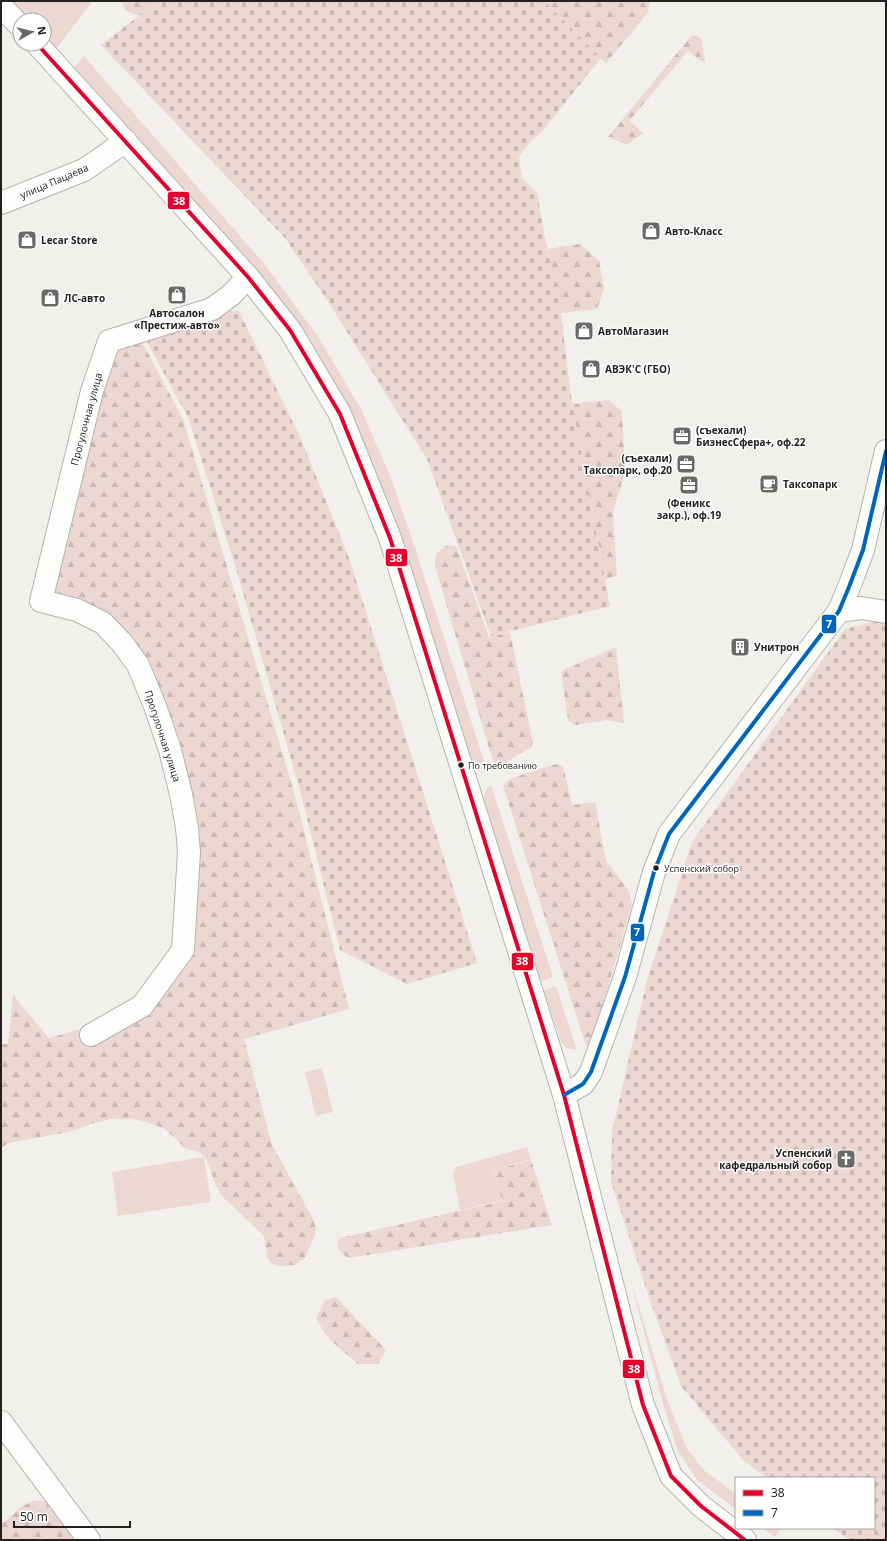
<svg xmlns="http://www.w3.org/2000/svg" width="887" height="1541" viewBox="0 0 887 1541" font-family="'Open Sans',sans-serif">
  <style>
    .green { fill: #ecd7d3 }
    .forest { fill: url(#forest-firs) }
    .cemetery { fill: url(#cemetery-stones) }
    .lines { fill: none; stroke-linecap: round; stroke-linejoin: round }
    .minor-casing { stroke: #b4b3b0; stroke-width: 24 }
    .major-casing { stroke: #b4b3b0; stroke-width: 24 }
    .minor { stroke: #fdfdfc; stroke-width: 22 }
    .major { stroke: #fdfdfc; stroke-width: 22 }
    .bus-1-casing { stroke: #fff; stroke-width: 7 }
    .bus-2-casing { stroke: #fff; stroke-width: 7 }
    .bus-1 { stroke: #e4002b; stroke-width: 4 }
    .bus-2 { stroke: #0065bd; stroke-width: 4 }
    .bus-dot { fill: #22211f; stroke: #fff; stroke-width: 1.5 }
    .labels { text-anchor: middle; stroke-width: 3; stroke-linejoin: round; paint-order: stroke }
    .bus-label { font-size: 9px; fill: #22211f; stroke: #fff; text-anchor: start }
    .street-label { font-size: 10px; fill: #22211f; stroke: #fff }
    .poi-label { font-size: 10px; font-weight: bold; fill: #22211f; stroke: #fff; text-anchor: start }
    .line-badge { stroke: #fff; stroke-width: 1.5 }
    .badge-label { font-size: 11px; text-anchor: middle; font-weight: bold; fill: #fff }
  </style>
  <defs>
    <pattern id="forest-firs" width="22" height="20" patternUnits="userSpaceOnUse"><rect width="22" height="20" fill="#ecd7d3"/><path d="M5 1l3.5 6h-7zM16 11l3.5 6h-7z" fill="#cab8b5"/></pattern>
    <pattern id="cemetery-stones" width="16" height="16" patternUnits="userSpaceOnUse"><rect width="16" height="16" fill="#ecd7d3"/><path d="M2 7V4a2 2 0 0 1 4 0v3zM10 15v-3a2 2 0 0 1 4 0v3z" fill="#cab8b5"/></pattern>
  </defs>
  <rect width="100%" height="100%" fill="#f2f0ec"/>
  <g class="green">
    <path d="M9 1H93L55 50 44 38V20H27Z"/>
    <path d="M84 56 265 265 317 335 361 409 391 478 412 539 486 767C478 767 473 763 470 757L380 483 350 414 73 69Z"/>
    <path d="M491 785 553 977 541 981 485 808C483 799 483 791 491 785Z"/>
    <path d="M556 986 577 1050 566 1048 561 1042 544 990Z"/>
    <path d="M322 1068 333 1112 316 1116 305 1072Z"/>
    <path d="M527 1147 531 1159 493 1170 502 1200 460 1210 453 1173 456 1167Z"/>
    <path d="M204 1157 211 1202 118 1216 112 1172Z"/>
    <path d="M628 1271 667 1399 687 1449 705 1471 736 1494V1509L698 1481 678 1452 662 1400Z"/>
    <path d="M762 1528H781L775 1537Z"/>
  </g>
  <g class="forest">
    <path d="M122 1H158L140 15C130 14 123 12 122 1Z"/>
    <path d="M544 1H650L648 13 606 63Z"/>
    <path d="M692 35 702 39 705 64 688 51 629 121 643 133 627 145 608 137Z"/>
    <path d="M580 244 599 261 604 289 597 309 561 313 547 249Z"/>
    <path d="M142 342 183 419 294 792 349 1009 244 1039 272 1145 313 1219 316 1229 315 1235 305 1258 295 1265 277 1266 271 1263 267 1257 265 1240 263 1235 224 1198 217 1188 206 1158 201 1153 185 1148 165 1129 147 1122 132 1119H112L94 1123 69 1132 8 1143 1 1148V1044H8L13 995 49 1038 149 1010 192 943 196 851 143 661 52 597 98 391 116 344Z"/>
    <path d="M608 400 622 411 625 472 613 513 617 576 605 579 572 404Z"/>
    <path d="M450 545 456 546 489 637 510 632 533 743 530 748 501 765 494 763 492 758 435 566C435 556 438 547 450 545Z"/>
    <path d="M616 647 624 723 607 720 576 725 568 721 561 671Z"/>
    <path d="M556 764 563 766 564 770 572 805 595 802 606 861 628 889 632 904 592 1043 588 1045 585 1043 503 786 509 779Z"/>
    <path d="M531 1160 552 1225 349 1258C341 1254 336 1248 338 1240L340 1238 502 1201 494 1170Z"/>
    <path d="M336 1297 386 1350 378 1364H358L329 1339 316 1319 325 1300Z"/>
    <path d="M32 1501H47L86 1540H1V1523L6 1521 21 1507Z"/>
  </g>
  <g class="cemetery">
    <path d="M158 1H544L601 58 541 133 529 143 519 157 522 178 537 193 547 249 561 313 572 404 610 606 491 636 427 459 327 300 285 238 101 45Z"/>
    <path d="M216 311H239L301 439 349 558 477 963 407 984 340 950 300 790 237 572 188 417 143 335Z"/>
    <path d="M878 621 886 623V1540H849L833 1528H874V1478H767L743 1460 681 1386 651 1303 611 1182 612 1132 647 980 692 842 845 629Z"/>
  </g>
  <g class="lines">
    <defs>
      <g id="minor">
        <path d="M1 203 84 170 126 141"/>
        <path d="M839 611 861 608 886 612"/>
        <path d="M91 1035 142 1006 183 950 189 852 187 828 181 794 170 750 155 706 138 665 122 643 103 623 77 610 41 601 92 391 109 341 212 309 231 295 248 277"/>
        <path d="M564 1095 583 1084 591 1072 625 977 654 872 669 834 839 611 849 587 863 550 886 451"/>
        <path d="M1 1422 89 1540"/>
      </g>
      <g id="major">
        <path d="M1 6 20 26"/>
        <path d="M37 44 248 277 290 330 340 414 390 538 564 1095 643 1405 671 1476 701 1506 745 1540"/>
      </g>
    </defs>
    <use href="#minor" class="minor-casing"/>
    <use href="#major" class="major-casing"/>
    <use href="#minor" class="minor"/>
    <use href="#major" class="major"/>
    <defs>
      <path id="bus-1" d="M37 44 248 277 290 330 340 414 390 538 564 1095 643 1405 671 1476 701 1506 745 1540"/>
      <path id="bus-2" d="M564 1095 583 1084 591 1072 625 977 654 872 669 834 839 611 849 587 863 550 886 451"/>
    </defs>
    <use href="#bus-1" class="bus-1-casing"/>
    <use href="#bus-2" class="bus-2-casing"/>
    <use href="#bus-1" class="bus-1"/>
    <use href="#bus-2" class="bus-2"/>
  </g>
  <defs>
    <symbol id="shop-square" viewBox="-11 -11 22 22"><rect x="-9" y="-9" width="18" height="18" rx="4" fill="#6b6967" stroke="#fff"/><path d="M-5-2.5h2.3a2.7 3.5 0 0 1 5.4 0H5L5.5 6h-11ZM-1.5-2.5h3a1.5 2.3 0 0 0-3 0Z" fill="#fff"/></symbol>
    <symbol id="office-square" viewBox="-11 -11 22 22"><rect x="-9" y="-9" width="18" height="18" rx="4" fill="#6b6967" stroke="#fff"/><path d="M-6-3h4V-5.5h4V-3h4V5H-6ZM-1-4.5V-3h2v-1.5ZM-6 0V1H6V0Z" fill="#fff"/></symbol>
    <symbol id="cafe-square" viewBox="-11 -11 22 22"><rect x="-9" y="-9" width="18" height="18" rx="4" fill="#6b6967" stroke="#fff"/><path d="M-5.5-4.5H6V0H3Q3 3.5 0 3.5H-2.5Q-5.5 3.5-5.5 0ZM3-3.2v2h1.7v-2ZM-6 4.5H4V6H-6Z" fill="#fff"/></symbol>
    <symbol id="building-square" viewBox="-11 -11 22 22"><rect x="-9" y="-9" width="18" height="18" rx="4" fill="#6b6967" stroke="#fff"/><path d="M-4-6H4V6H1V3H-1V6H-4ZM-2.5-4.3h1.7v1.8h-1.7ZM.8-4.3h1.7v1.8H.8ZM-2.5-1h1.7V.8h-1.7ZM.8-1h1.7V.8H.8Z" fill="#fff"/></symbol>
    <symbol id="church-square" viewBox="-11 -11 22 22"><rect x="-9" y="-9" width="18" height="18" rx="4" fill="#6b6967" stroke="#fff"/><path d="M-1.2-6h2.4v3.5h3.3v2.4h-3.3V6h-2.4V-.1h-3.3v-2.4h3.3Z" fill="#fff"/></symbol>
  </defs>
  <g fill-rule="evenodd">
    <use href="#shop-square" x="640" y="220" width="22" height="22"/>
    <use href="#shop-square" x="16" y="229" width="22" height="22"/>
    <use href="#shop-square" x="166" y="284" width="22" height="22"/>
    <use href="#shop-square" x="39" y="287" width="22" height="22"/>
    <use href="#shop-square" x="573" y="320" width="22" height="22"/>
    <use href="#shop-square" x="580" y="358" width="22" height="22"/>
    <use href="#office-square" x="671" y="425" width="22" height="22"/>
    <use href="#office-square" x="675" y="453" width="22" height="22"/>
    <use href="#cafe-square" x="758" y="473" width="22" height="22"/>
    <use href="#office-square" x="678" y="474" width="22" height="22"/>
    <use href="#building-square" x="729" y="636" width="22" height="22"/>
    <use href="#church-square" x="835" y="1148" width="22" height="22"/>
  </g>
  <g class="bus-dot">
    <circle cx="461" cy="765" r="3.5"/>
    <circle cx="656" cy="868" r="3.5"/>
  </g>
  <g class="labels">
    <g class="bus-label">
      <text x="468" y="769">По требованию</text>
      <text x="664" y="872">Успенский собор</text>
    </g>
    <g class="street-label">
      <text transform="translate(54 181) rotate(-23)" y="4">улица Пацаева</text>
      <text transform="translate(86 419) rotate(-75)" y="4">Прогулочная улица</text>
      <text transform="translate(163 736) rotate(72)" y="4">Прогулочная улица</text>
    </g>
    <g class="poi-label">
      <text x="665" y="235">Авто-Класс</text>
      <text x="41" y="244">Lecar Store</text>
      <text x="64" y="302">ЛС-авто</text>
      <text x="177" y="317" text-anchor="middle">Автосалон<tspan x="177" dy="12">«Престиж-авто»</tspan></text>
      <text x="598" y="335">АвтоМагазин</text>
      <text x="605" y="373">АВЭК'С (ГБО)</text>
      <text x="696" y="434">(съехали)<tspan x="696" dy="12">БизнесСфера+, оф.22</tspan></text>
      <text x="672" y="462" text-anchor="end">(съехали)<tspan x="672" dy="12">Таксопарк, оф.20</tspan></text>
      <text x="783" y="488">Таксопарк</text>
      <text x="689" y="507" text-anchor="middle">(Феникс<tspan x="689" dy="12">закр.), оф.19</tspan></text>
      <text x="754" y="651">Унитрон</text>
      <text x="832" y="1157" text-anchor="end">Успенский<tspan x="832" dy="12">кафедральный собор</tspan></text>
    </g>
  </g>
  <g class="line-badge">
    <rect x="167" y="191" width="23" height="19" rx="4" fill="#e4002b"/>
    <rect x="385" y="548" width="23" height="19" rx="4" fill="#e4002b"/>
    <rect x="821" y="614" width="16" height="20" rx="4" fill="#0065bd"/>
    <rect x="630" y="923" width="15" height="19" rx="4" fill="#0065bd"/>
    <rect x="511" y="952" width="23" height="19" rx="4" fill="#e4002b"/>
    <rect x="622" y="1359" width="23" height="20" rx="4" fill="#e4002b"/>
  </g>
  <g class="badge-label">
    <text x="179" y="205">38</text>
    <text x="396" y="562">38</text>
    <text x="829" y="628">7</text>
    <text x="637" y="936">7</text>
    <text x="522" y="965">38</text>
    <text x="634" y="1373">38</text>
  </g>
  <rect width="887" height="1541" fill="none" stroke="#22211f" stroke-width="4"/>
  <rect x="735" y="1477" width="140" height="52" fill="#ffffff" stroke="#a7a6a5"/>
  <rect x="743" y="1490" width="20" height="6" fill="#e4002b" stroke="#a7a6a5"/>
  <text x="771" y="1497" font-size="12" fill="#22211f">38</text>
  <rect x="743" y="1510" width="20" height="6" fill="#0065bd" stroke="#a7a6a5"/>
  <text x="771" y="1517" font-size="12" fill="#22211f">7</text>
  <g transform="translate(32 32) rotate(82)"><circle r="19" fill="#ffffff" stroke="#a7a6a5"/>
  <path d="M0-3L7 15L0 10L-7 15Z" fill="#6b6967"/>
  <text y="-6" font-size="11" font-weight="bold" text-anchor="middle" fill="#22211f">N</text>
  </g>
  <path d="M14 1521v6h116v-6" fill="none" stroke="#22211f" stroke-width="2"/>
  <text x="20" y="1521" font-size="12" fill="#22211f" stroke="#ffffff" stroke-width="3" paint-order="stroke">50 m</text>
</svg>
